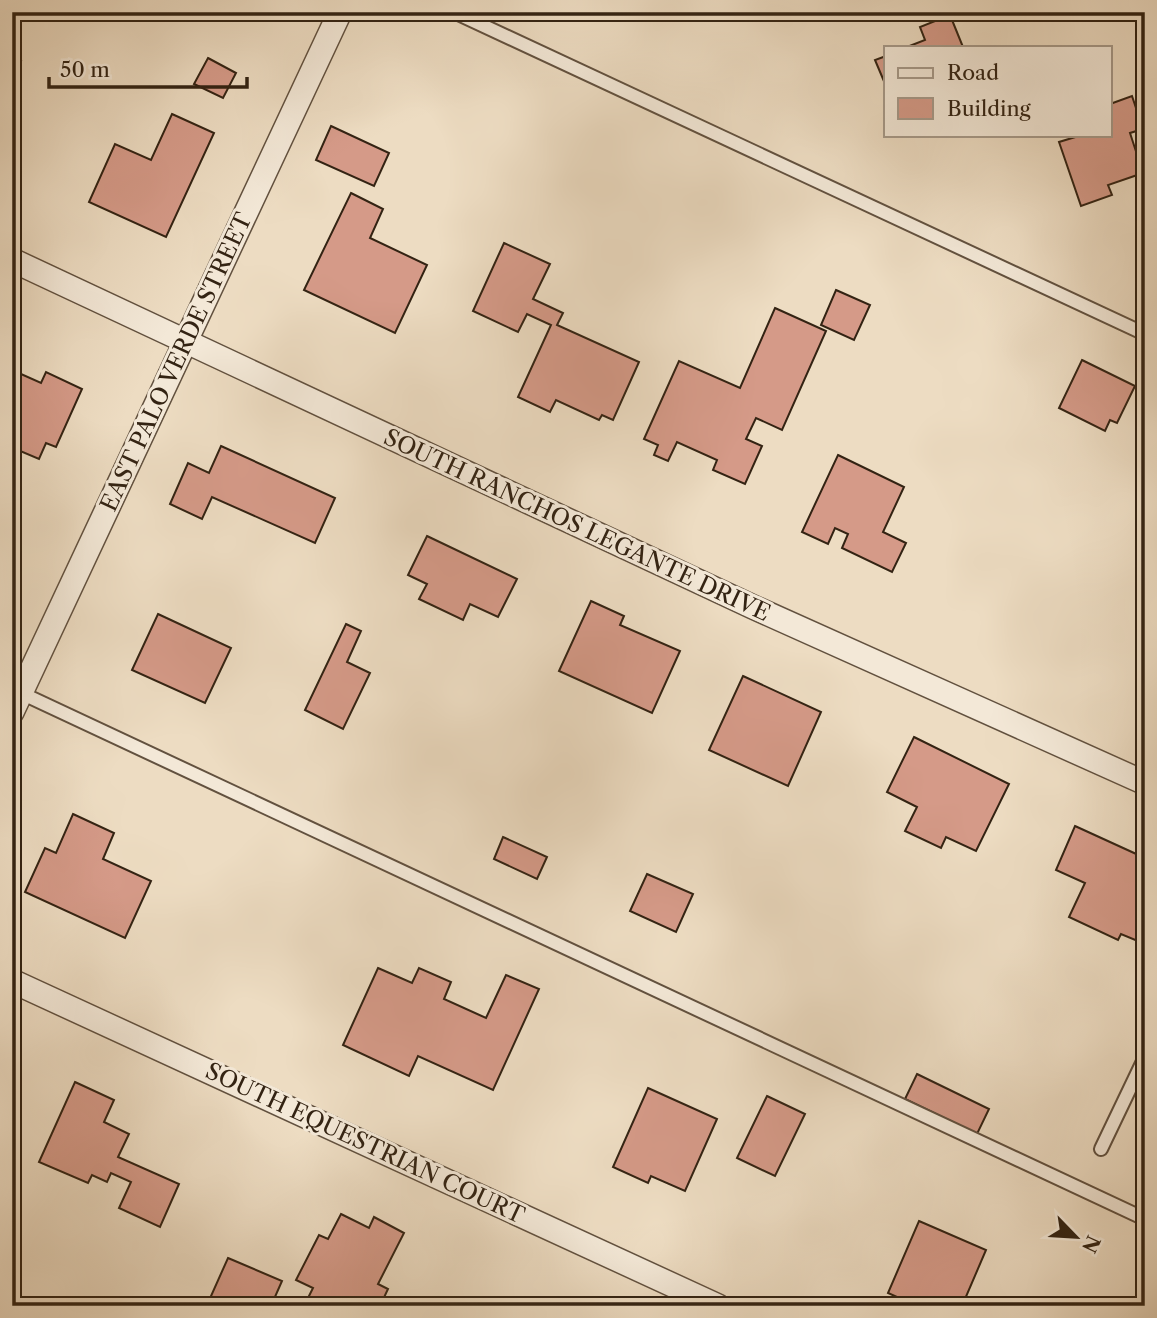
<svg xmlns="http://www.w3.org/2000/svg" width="1157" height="1318" viewBox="0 0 1157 1318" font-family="'Libre Caslon Text',serif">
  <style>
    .building { fill: #d59a88; stroke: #332313; stroke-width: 2 }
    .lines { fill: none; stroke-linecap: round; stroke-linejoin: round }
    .service-casing { stroke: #62513f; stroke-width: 16 }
    .minor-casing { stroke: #62513f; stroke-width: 26 }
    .service { stroke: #f3e8d7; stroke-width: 12 }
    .minor { stroke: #f3e8d7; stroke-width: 23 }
    .labels { text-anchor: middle; stroke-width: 6; stroke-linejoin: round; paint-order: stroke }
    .street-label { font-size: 23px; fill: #332313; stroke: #f3e8d7 }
  </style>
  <rect width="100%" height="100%" fill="#eddcc2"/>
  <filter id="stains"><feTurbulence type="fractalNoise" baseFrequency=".00286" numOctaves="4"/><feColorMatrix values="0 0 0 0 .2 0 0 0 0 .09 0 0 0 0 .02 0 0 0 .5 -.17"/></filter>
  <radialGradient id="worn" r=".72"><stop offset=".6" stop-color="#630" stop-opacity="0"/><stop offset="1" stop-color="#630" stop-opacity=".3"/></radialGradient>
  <g class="building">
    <path d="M950 15 963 47H907L925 40 920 27Z"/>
    <path d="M886 56V86L875 60Z"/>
    <path d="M12 57 21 61 12 80Z"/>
    <path d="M208 58 236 73 223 98 194 84Z"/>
    <path d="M1132 96 1143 129 1130 133 1143 173 1108 185 1112 195 1081 206 1059 142 1082 135H1110V104Z"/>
    <path d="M172 114 214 133 166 237 89 202 115 144 151 160Z"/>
    <path d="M331 126 389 153 374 186 316 160Z"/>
    <path d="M351 193 383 209 370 238 427 265 395 333 304 290Z"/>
    <path d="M504 243 550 264 533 299 563 313 557 325 639 362 613 420 602 415 599 420 556 400 550 412 518 397 551 325 527 314 518 332 473 311Z"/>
    <path d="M836 290 870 305 854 340 821 325Z"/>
    <path d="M775 308 826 331 782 430 756 418 746 439 762 446 745 484 713 470 717 460 677 442 668 461 654 455 658 445 644 439 679 361 740 388Z"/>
    <path d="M1082 360 1135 386 1117 423 1110 420 1105 431 1059 408Z"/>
    <path d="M12 370 41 383 46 372 82 389 56 447 46 443 39 459 18 450 12 463Z"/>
    <path d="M221 446 335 498 315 543 212 497 202 519 170 504 188 463 209 473Z"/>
    <path d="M838 455 904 487 883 532 906 543 892 572 842 548 848 534 835 528 828 544 802 532Z"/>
    <path d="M427 536 517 579 498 617 470 604 463 620 419 599 427 584 408 575Z"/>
    <path d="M591 601 624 616 620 625 680 651 652 713 559 671Z"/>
    <path d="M158 614 231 648 205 703 132 670Z"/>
    <path d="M346 624 361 631 347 662 370 673 343 729 305 710Z"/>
    <path d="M743 676 821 712 788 786 709 750Z"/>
    <path d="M914 737 1009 784 976 851 946 837 941 848 905 831 917 807 887 792Z"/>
    <path d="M73 814 114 833 103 859 151 881 125 938 25 892 45 848 56 853Z"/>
    <path d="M1075 826 1145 858V944L1121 934 1118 940 1069 917 1085 883 1056 870Z"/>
    <path d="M503 837 547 857 537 879 494 859Z"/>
    <path d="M647 874 693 894 676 932 630 911Z"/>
    <path d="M378 968 412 983 419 968 451 982 444 999 486 1018 506 975 539 989 493 1090 418 1056 409 1076 343 1045Z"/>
    <path d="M917 1074 989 1109 977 1134 905 1099Z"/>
    <path d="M75 1082 114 1100 104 1122 129 1134 118 1157 179 1184 160 1227 119 1208 131 1182 111 1173 107 1182 92 1175 88 1183 39 1162Z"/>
    <path d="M648 1088 717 1119 685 1191 651 1176 648 1183 613 1167Z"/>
    <path d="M767 1096 805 1114 775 1176 737 1158Z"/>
    <path d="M341 1214 369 1228 374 1217 404 1233 378 1284 388 1289 380 1306 365 1302 363 1306H304L313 1288 296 1280 319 1235 328 1239Z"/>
    <path d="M919 1221 986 1250 962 1306H917L888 1293Z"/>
    <path d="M228 1258 282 1281 271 1306 207 1305Z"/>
  </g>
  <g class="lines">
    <defs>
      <g id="service">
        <path d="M454 12 1145 334"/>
        <path d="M21 693 1145 1219"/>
        <path d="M1101 1149 1145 1057"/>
      </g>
      <g id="minor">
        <path d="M12 260 753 607 1145 783"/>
        <path d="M12 712 340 12"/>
        <path d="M12 981 718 1306"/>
      </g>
    </defs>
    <use href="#service" class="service-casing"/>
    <use href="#minor" class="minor-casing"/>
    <use href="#service" class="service"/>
    <use href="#minor" class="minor"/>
  </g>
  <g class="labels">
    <g class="street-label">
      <text transform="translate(176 362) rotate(-65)" y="8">EAST PALO VERDE STREET</text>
      <text transform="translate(577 525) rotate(25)" y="8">SOUTH RANCHOS LEGANTE DRIVE</text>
      <text transform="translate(365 1143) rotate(25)" y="8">SOUTH EQUESTRIAN COURT</text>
    </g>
  </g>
  <rect width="1157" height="1318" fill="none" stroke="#eddcc2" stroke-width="42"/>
  <rect x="14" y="14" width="1129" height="1290" fill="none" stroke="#332313" stroke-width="3.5"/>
  <rect x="21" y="21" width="1115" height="1276" fill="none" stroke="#332313" stroke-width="2"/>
  <rect x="884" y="46" width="228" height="91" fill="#f3e8d7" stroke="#a69989" stroke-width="2"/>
  <rect x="898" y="68" width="35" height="10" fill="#f3e8d7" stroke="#a69989" stroke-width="2"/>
  <text x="947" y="80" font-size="21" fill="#332313">Road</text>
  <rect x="898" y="98" width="35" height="21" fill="#d59a88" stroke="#a69989" stroke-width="2"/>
  <text x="947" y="116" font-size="21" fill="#332313">Building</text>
  <g transform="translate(1076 1237) rotate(115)" stroke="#f3e8d7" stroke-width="5" paint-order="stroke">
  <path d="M0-5L12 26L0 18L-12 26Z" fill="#332313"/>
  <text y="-10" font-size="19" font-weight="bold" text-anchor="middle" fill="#332313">N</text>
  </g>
  <path d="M49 77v10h198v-10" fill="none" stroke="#332313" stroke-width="3.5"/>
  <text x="60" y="77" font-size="21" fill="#332313" stroke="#f3e8d7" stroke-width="5" paint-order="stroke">50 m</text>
  <rect width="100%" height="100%" filter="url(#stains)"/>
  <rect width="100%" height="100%" fill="url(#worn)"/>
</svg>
